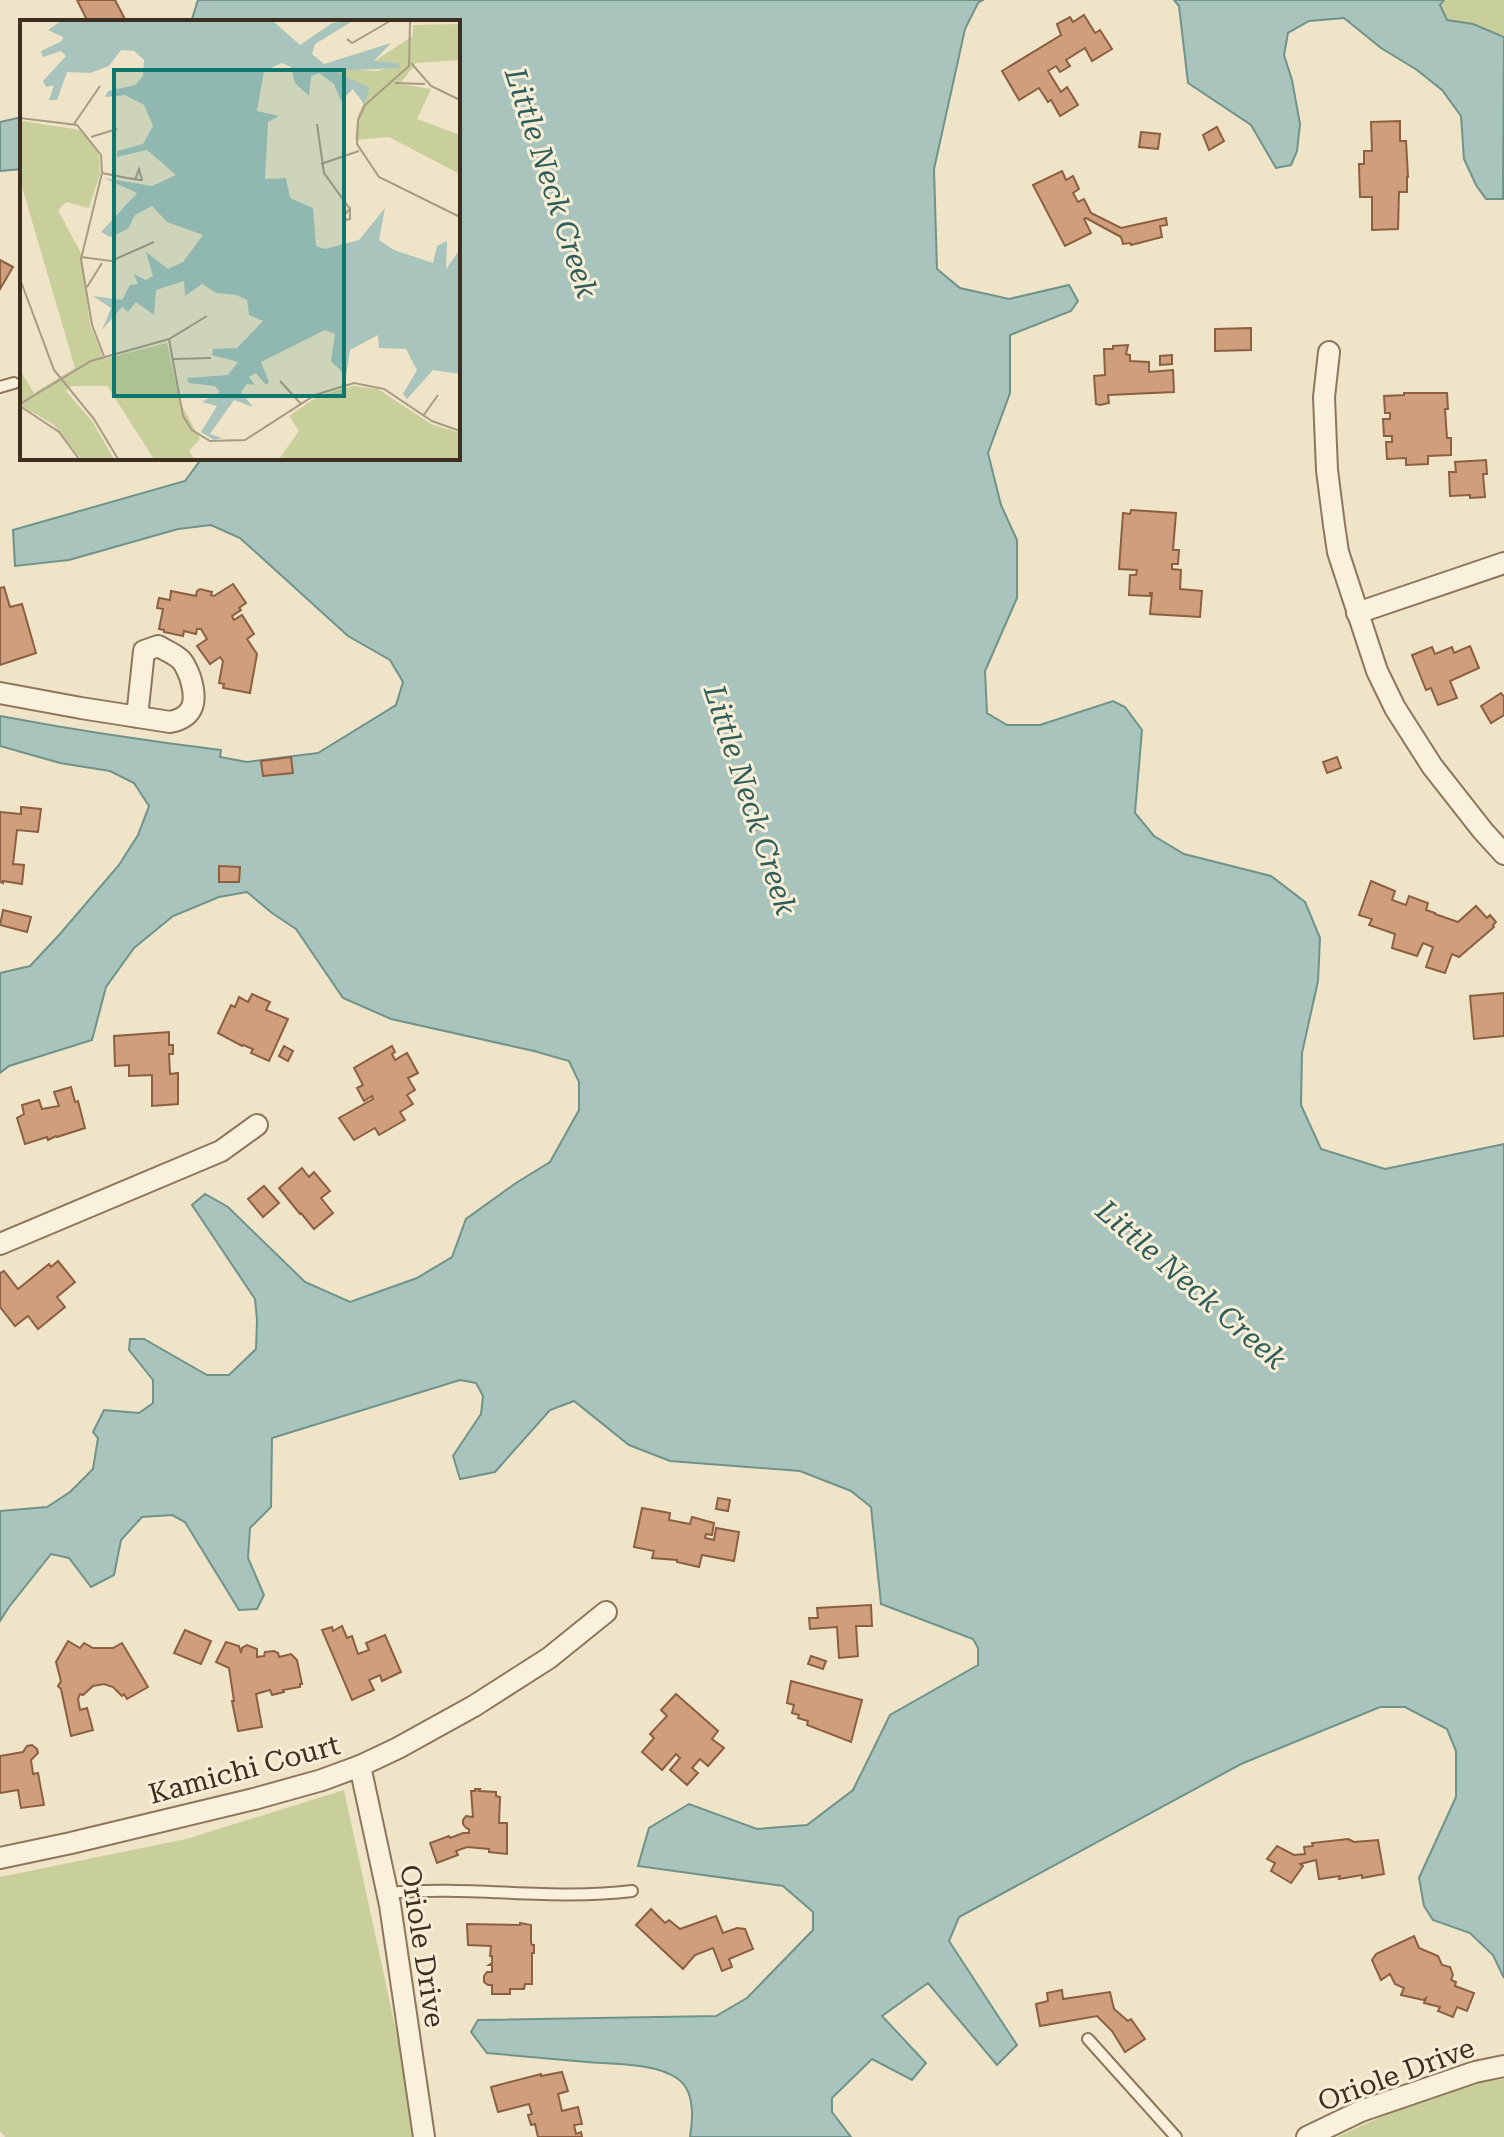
<svg xmlns="http://www.w3.org/2000/svg" width="1504" height="2137" viewBox="0 0 1504 2137" font-family="'Roboto Serif',serif">
  <style>
    .green { fill: #c9cf9b }
    .water { fill: #a9c4bc; stroke: #6f938a; stroke-width: 2 }
    .building { fill: #cf9f7d; stroke: #8d5f41; stroke-width: 2 }
    .lines { fill: none; stroke-linecap: round; stroke-linejoin: round }
    .service-casing { stroke: #8d765c; stroke-width: 14 }
    .minor-casing { stroke: #8d765c; stroke-width: 24 }
    .service { stroke: #faf1dc; stroke-width: 10 }
    .minor { stroke: #faf1dc; stroke-width: 20 }
    .labels { text-anchor: middle; stroke-width: 6; stroke-linejoin: round; paint-order: stroke }
    .street-label { font-size: 28px; fill: #3d2e20; stroke: #f7eed8 }
    .water-label { font-size: 30px; font-style: italic; fill: #2f5d5a; stroke: #f7eed8 }
    .inset-road { fill: none; stroke: #a89b85; stroke-width: 2 }
    .view { fill: #0f766e; fill-opacity: 0.15; stroke: #0f766e; stroke-width: 4 }
    .inset-edge { fill: none; stroke: #3d2e20; stroke-width: 4 }
  </style>
  <rect width="100%" height="100%" fill="#f0e4c8"/>
  <g class="green">
    <path d="M1444 0H1504V37L1473 25 1447 20 1440 5Z"/>
    <path d="M344 1790 419 2137H5L0 2131V1877L186 1839Z"/>
    <path d="M1504 2079V2137H1337L1420 2099 1484 2082Z"/>
  </g>
  <g class="water">
    <path d="M198 0H983L978 3 965 29 934 169 937 269 960 288 1009 299 1069 285 1078 301 1071 311 1010 335V393L988 453 1001 505 1017 540V598L985 671 987 713 1007 725H1040L1113 701 1125 707 1142 730 1135 813 1154 836 1184 854 1271 876 1305 902 1320 938 1318 981 1302 1053 1301 1105 1321 1149 1385 1169 1504 1144V1978L1493 1955 1470 1933 1433 1920 1424 1906 1419 1878 1456 1797V1751L1447 1729 1405 1707H1380L1241 1764 959 1917 949 1941 1017 2045 997 2065 928 1983 882 2016 926 2063 912 2080 872 2059 832 2098V2112L851 2137H690C693 2119 695 2091 678 2079 657 2063 612 2064 587 2062 553 2059 520 2056 487 2053L471 2032 478 2020 716 2016 747 1998 813 1930V1912L783 1886 638 1866 649 1828 689 1804 757 1829 807 1825 853 1790 890 1715 978 1665V1648L973 1639 881 1604 871 1507 851 1491 800 1471 670 1461 629 1445 574 1401 550 1410 495 1472 460 1479 453 1456 481 1414 483 1396 476 1383 460 1380 272 1438 271 1507 250 1528 248 1558 264 1595 257 1609 239 1610 185 1522 172 1515 142 1517 121 1540 114 1575 91 1587 69 1558 51 1554 9 1607 0 1621V1511L47 1507 70 1492 93 1469 98 1438 93 1432 104 1410 139 1413 153 1403V1380L129 1350 130 1339H144L207 1375H229L256 1349 257 1320 255 1299 192 1205 205 1194 228 1207 305 1282 350 1302 417 1278 452 1257 466 1219 516 1183 550 1162 579 1110V1082L569 1061 534 1051 391 1019 343 998 296 929 272 913 247 892 219 897 173 916 134 948 106 987 92 1040 9 1066 0 1073V973L30 966 60 934 119 865 138 835 149 806 134 783 110 771 60 763 0 746V716C74 730 147 741 221 750L220 757 247 762 318 753 396 705 403 682 390 660 348 636 240 538 211 525 178 529 69 560 15 566 13 530 185 481 202 458H458V22H191Z"/>
    <path d="M1174 0H1444L1440 5 1447 20 1473 24 1504 37 1503 199H1486L1476 185 1464 159 1461 116 1442 90 1417 70 1381 48 1344 18 1309 21 1288 33 1284 55 1292 80 1300 124 1297 151 1291 165 1276 168 1251 125 1188 83 1179 6Z"/>
    <path d="M22 117V169L0 171V122Z"/>
  </g>
  <g class="building">
    <path d="M77 0H115L125 19 119 22H88Z"/>
    <path d="M1084 15 1095 33 1100 30 1112 49 1092 61 1085 48 1066 60 1070 66 1060 72 1056 66 1048 71 1061 92 1067 87 1078 105 1060 116 1051 100 1048 102 1039 88 1019 100 1002 71 1061 35 1057 24 1070 17 1073 22Z"/>
    <path d="M1400 121V141H1406L1408 177H1407V192H1399L1398 229 1372 230V197H1360L1359 164H1364V151H1372L1371 122Z"/>
    <path d="M1217 127 1224 141 1209 150 1203 135Z"/>
    <path d="M1141 132 1160 134 1158 149 1139 147Z"/>
    <path d="M1062 171 1066 180 1073 176 1079 189 1073 193 1078 202 1084 199 1091 213 1121 228 1166 218 1167 225 1160 226 1162 237 1131 245 1130 243 1123 244 1121 237 1086 218 1084 219 1091 233 1065 246 1033 185Z"/>
    <path d="M0 260 13 267 0 289Z"/>
    <path d="M1251 328V350L1215 351V329Z"/>
    <path d="M1128 345 1126 354 1130 355V361L1149 362V372L1173 370 1174 392 1108 395 1109 403 1100 405 1096 404 1094 376 1105 375 1104 349H1113V346Z"/>
    <path d="M1172 355V364L1160 365V356Z"/>
    <path d="M1404 393H1447L1448 409H1445L1447 438H1451V455L1428 456V464L1406 465V458L1387 459 1386 442H1392V436H1384L1383 419H1390V413H1385L1384 396 1404 395Z"/>
    <path d="M1486 460 1487 474H1483L1485 497 1470 498V495L1450 496 1449 472H1456L1455 462Z"/>
    <path d="M1131 510 1176 513 1173 550H1179L1178 564H1172V569L1181 570 1180 589 1202 591 1200 617 1150 614 1152 593H1150V596L1129 595 1130 575H1136L1137 570 1119 569 1123 513 1130 514Z"/>
    <path d="M233 584 246 603 239 608 241 610 232 616 234 620 242 615 254 634 247 639 257 654 250 693 223 688 224 684 219 683 223 661 220 657 210 664 197 646 207 639 201 629H197L196 634 184 631 183 636 164 632V630L159 629 163 609 157 608 159 598 170 600 171 591 196 596 197 591 200 589 212 592 211 595 214 596Z"/>
    <path d="M4 587 10 607 22 604 36 653 0 665V588Z"/>
    <path d="M1470 646 1479 668 1450 681 1457 698 1438 705 1431 688 1426 690 1412 655 1432 647 1435 654 1452 647 1454 653Z"/>
    <path d="M1501 693 1504 697V715L1491 723 1481 706Z"/>
    <path d="M291 757 293 773 263 776 261 761Z"/>
    <path d="M1337 757 1341 768 1327 773 1323 762Z"/>
    <path d="M21 807 41 809 38 832 17 830 13 864 24 865 22 884 3 881V883L0 882V812L21 814Z"/>
    <path d="M219 866 240 867 239 882H219Z"/>
    <path d="M1371 881 1395 891 1392 900 1406 905 1409 896 1428 903 1426 910 1435 913V914L1458 922 1476 906 1487 918 1490 915 1496 922 1493 925 1494 927 1459 957 1452 954 1445 973 1426 967 1433 947 1423 943 1417 956 1392 948 1395 934 1369 925 1372 919 1359 915Z"/>
    <path d="M3 910 31 917 27 932 0 925Z"/>
    <path d="M1504 993V1036L1474 1039 1470 996Z"/>
    <path d="M252 994 270 1002 266 1010 288 1019 269 1061 251 1053 253 1049 243 1045 242 1046 218 1033 231 1005 235 1007 239 997 248 1002Z"/>
    <path d="M169 1032V1045H173V1054H169L170 1074 178 1073V1104L152 1106V1075L129 1076V1065L115 1066 114 1036Z"/>
    <path d="M284 1046 293 1051 288 1061 279 1056Z"/>
    <path d="M392 1046 395 1052 392 1054 395 1060 407 1053 418 1073 408 1078 415 1090 407 1095 413 1104 400 1112 405 1120 379 1135 375 1128 354 1140 339 1118 373 1099 372 1096 364 1101 357 1088 363 1085 354 1068Z"/>
    <path d="M71 1087 75 1102 78 1101 85 1128 57 1137 56 1136 48 1140 47 1137 25 1144 17 1118 24 1114 22 1105 39 1100 42 1109 59 1106 54 1092Z"/>
    <path d="M302 1168 309 1177 314 1172 330 1191 321 1198 333 1213 314 1229 301 1213 300 1214 279 1188Z"/>
    <path d="M264 1186 279 1203 263 1217 248 1199Z"/>
    <path d="M58 1261 75 1282 57 1297 65 1307 38 1329 28 1316 15 1326 0 1307V1273L4 1271 18 1289 49 1264 51 1267Z"/>
    <path d="M718 1498 730 1500 728 1511 716 1509Z"/>
    <path d="M642 1508 670 1513 669 1520 690 1524 692 1517 714 1523 712 1535 706 1534 705 1538 714 1540 716 1528 739 1532 734 1561 702 1555 699 1567 677 1562V1560L652 1558 654 1551 634 1547Z"/>
    <path d="M871 1605 872 1626H856L858 1656 839 1658 837 1627 810 1629 809 1618H818L817 1608Z"/>
    <path d="M342 1626 347 1638 352 1636 358 1654 369 1650 366 1643 385 1635 401 1672 382 1681 380 1675 369 1680 374 1690 352 1700 322 1630 332 1627 333 1631Z"/>
    <path d="M185 1630 211 1641 201 1664 174 1653Z"/>
    <path d="M68 1641 80 1648 84 1643 93 1648H113L122 1643 148 1687 127 1699 124 1694 122 1696 113 1687 104 1684 93 1686 83 1695 80 1694 78 1699 80 1710 87 1708 93 1730 71 1736 61 1689 58 1686 61 1681 56 1662Z"/>
    <path d="M226 1642 239 1646 241 1653 242 1648 247 1645 257 1649V1657L264 1656 265 1652 274 1651 278 1653 279 1657 291 1654 297 1660 302 1684H300V1687L283 1690 284 1692 272 1695 270 1690 256 1694 262 1727 238 1731 232 1701H234L229 1668 216 1662Z"/>
    <path d="M811 1656 826 1661 823 1669 808 1664Z"/>
    <path d="M791 1681 862 1700 851 1742 807 1725 808 1721 798 1718 799 1715 792 1713 794 1705 787 1703Z"/>
    <path d="M676 1694 718 1731 712 1739 724 1748 708 1766 700 1759 692 1768 698 1773 687 1785 670 1770 680 1758 676 1754 662 1770 642 1752 654 1738 650 1734 667 1716 661 1710Z"/>
    <path d="M32 1745 37 1749 38 1753 31 1760 33 1774 38 1773 44 1805 21 1808 18 1790 0 1793V1756L23 1752 27 1746Z"/>
    <path d="M475 1789H480L479 1791 496 1792V1796L500 1797 499 1823H507V1854L489 1852V1849L467 1847 456 1851 458 1855 437 1863 430 1843 449 1836 450 1838 463 1833H469V1829L466 1828 463 1824V1820L466 1816 473 1817 471 1791H475Z"/>
    <path d="M1348 1839 1354 1842 1378 1840 1384 1874 1362 1878V1875L1339 1879 1340 1876 1319 1879 1316 1860 1300 1864 1303 1866 1291 1883 1271 1871 1275 1863 1267 1859 1277 1846 1294 1855 1305 1854 1304 1847 1313 1846 1312 1843Z"/>
    <path d="M651 1909 665 1923 669 1920 680 1929 716 1916 723 1933 737 1928 745 1929 753 1949 729 1959 732 1967 722 1971 713 1948 695 1955 683 1969 636 1925Z"/>
    <path d="M520 1923 531 1925V1942L532 1945H534V1953H532V1984H525L524 1989H510V1994H492V1985H488L484 1982V1976L487 1972H492V1965H489L492 1963V1956H490L491 1946 468 1945 467 1924 520 1925Z"/>
    <path d="M1414 1936 1419 1948 1438 1956 1442 1965 1450 1967 1453 1975 1451 1980 1456 1982 1455 1986 1474 1993 1467 2011 1457 2007 1453 2017 1438 2011 1440 2007 1424 2003 1426 1998 1423 2000 1401 1995 1404 1988 1395 1984 1390 1974 1381 1980 1372 1960 1376 1954Z"/>
    <path d="M1062 1990 1063 1999 1110 1992 1114 2009 1128 2021 1131 2019 1145 2039 1125 2052 1112 2031 1097 2016 1040 2026 1036 2004 1048 2001 1047 1993Z"/>
    <path d="M562 2072 568 2091 558 2094 562 2111 578 2107 582 2124 574 2125 576 2134 581 2132 582 2137H538L535 2124 531 2125 528 2115 532 2114 529 2104 498 2112 491 2087 541 2074V2076Z"/>
  </g>
  <g class="lines">
    <defs>
      <g id="service">
        <path d="M0 387 14 383"/>
        <path d="M388 1893C469 1885 551 1901 632 1891"/>
        <path d="M1088 2039 1176 2137"/>
      </g>
      <g id="minor">
        <path d="M1329 352 1324 397 1327 470 1334 525 1338 552 1377 671 1395 708 1432 766 1483 831 1504 854"/>
        <path d="M1357 613 1504 563"/>
        <path d="M0 693 81 708 170 722C196 717 197 699 190 677 188 672 185 664 181 660 175 654 165 650 158 646L144 651 137 717"/>
        <path d="M0 1244 221 1151 257 1125"/>
        <path d="M360 1766 390 1905 424 2137"/>
        <path d="M0 1858 71 1843 254 1799 322 1780 360 1766 398 1748 474 1706 549 1658 606 1612"/>
        <path d="M1307 2137 1361 2111 1475 2072 1504 2066"/>
      </g>
    </defs>
    <use href="#service" class="service-casing"/>
    <use href="#minor" class="minor-casing"/>
    <use href="#service" class="service"/>
    <use href="#minor" class="minor"/>
  </g>
  <g class="labels">
    <g class="street-label">
      <text transform="translate(244 1769) rotate(-15)" y="10">Kamichi Court</text>
      <text transform="translate(423 1946) rotate(81)" y="10">Oriole Drive</text>
      <text transform="translate(1396 2074) rotate(-20)" y="10">Oriole Drive</text>
    </g>
    <g class="water-label">
      <text transform="translate(551 183) rotate(72)" y="10">Little Neck Creek</text>
      <text transform="translate(750 800) rotate(72)" y="10">Little Neck Creek</text>
      <text transform="translate(1191 1285) rotate(41)" y="10">Little Neck Creek</text>
    </g>
  </g>
  <g transform="translate(20 20)">
    <rect width="440" height="440" fill="#f0e4c8"/>
    <path d="M440 4V40L396 43 380 64 411 69 397 99 440 115V154L369 117 335 120 338 95 350 69 315 54 316 49 358 51 378 43 353 42 393 16V5ZM2 101 61 110 79 134 80 154 69 188 46 182 38 190 61 233 70 305 84 339 147 323 160 382 180 419 169 431 174 439H134L87 366H52L46 371 72 401 94 439H61L33 404 0 385V350L14 373 55 348 0 160ZM333 366 358 369 411 404 440 413V439H259L279 411 269 396 298 376Z" fill="#c9cf9b"/>
    <path d="M41 1H253L280 25 312 3 333 1 295 24 292 34 304 44 371 23 354 41 378 43 380 48 314 51 350 68 344 84 333 69 321 81 314 64 299 53 291 56 289 76 275 63 271 47 262 43 244 51 237 91 259 96 248 102 245 159 266 158 270 178 293 188 296 226 305 229 339 220 365 188 359 220 374 230 413 243 417 226 427 221 426 249 440 229V354L413 350 387 379 383 374 397 350 386 329 359 328 358 315 330 330 326 356 311 341 315 314 305 310 241 342 249 362 246 365 236 353 229 357 235 365 227 364 221 372 233 387 214 380 190 414 202 418 194 420 181 412 197 386 182 382 200 372 195 366 169 363 167 358 208 355 218 342 192 335 193 329 217 328 243 301 229 295 227 280 216 275 196 273 182 264 165 276 164 261 136 270 134 295 116 282 108 292 102 287 82 310 91 288 73 276 102 280 110 265 118 264 114 254 126 260 133 256 126 232 148 249 163 242 183 215 147 202 132 186 115 195 108 209 90 217 81 212 117 173 84 158 132 166 156 155 127 130 97 137V131L123 124 133 106 124 85 105 75 85 77 88 71 115 65 123 56 124 40 114 31 101 30 89 46 70 53 47 52 37 80H29L34 65 26 67 23 61 46 36 41 31 23 37 21 31 42 21 43 17 28 10Z" fill="#a9c4bc"/>
    <path class="inset-road" d="M390 1 389 46 345 85 338 100 337 124 359 157 440 197M327 19 332 23 370 1M391 43 411 66 440 80M375 63 405 64M0 98 57 105 81 135 82 153 61 239 72 305 84 336M54 104 80 66M297 104 304 153 330 189M71 117 97 109M301 144 339 131M82 153 107 158 120 160H122L119 149 115 160M330 189V199L326 200 324 195ZM61 237 91 241 134 222M0 259 34 350 74 399 98 439M67 267 82 243M149 319 163 396 172 410 190 421 225 420 295 375 334 363 364 369 412 401 440 411M153 339 191 338M260 361 281 384M0 384 71 341 149 319 187 296M0 386 39 412 59 439M403 396 418 375"/>
    <path class="view" d="M94 50H324V376H94Z"/>
    <rect width="440" height="440" class="inset-edge"/>
  </g>
</svg>
